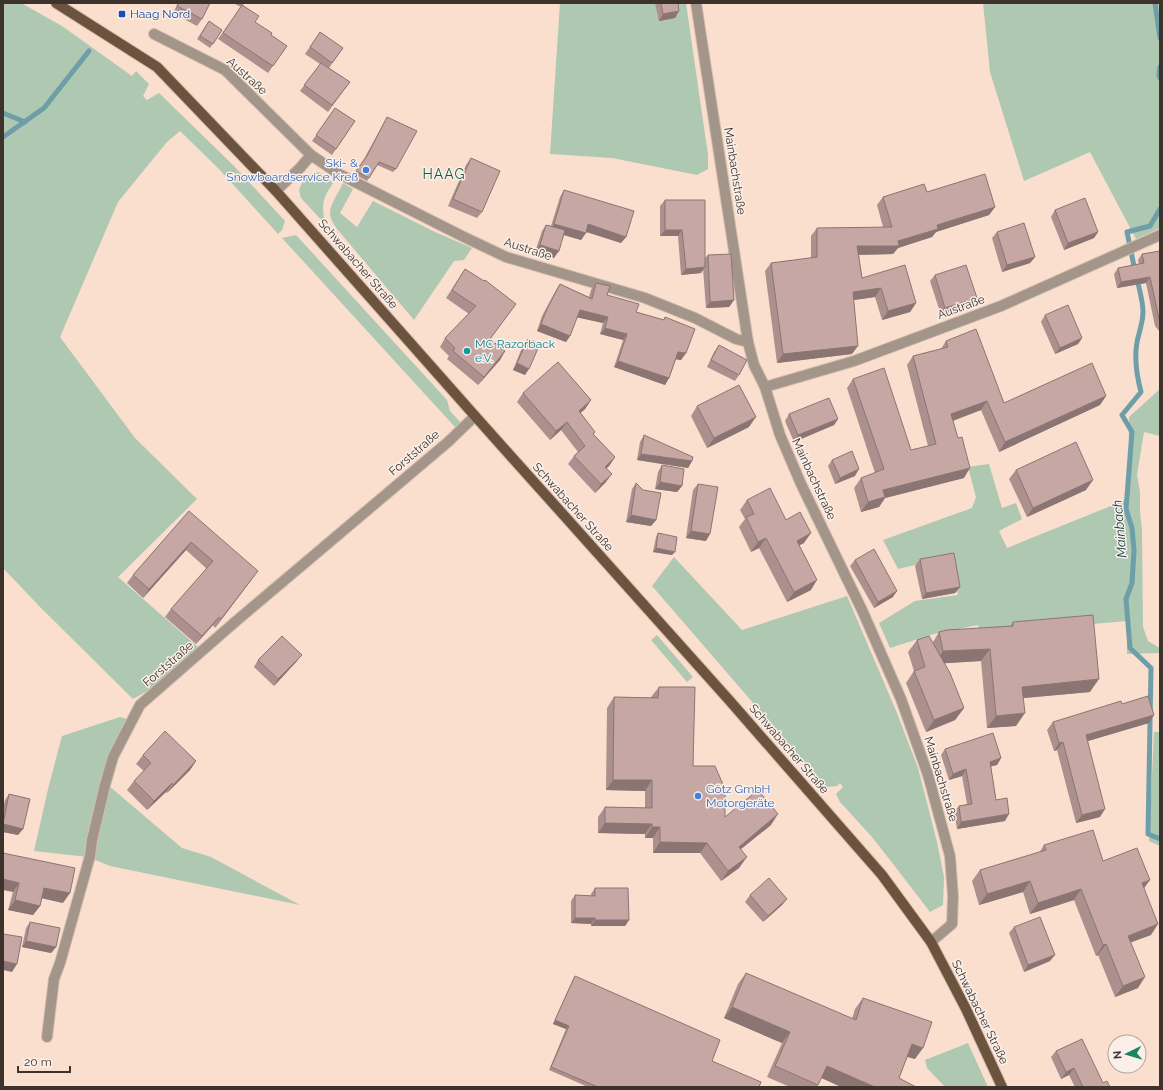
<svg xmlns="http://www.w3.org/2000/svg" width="1163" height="1090" viewBox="0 0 1163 1090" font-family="Raleway,sans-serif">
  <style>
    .green { fill: #aec8b2 }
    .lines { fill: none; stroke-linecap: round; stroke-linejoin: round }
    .stream { stroke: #6e9ea8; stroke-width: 5 }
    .minor-casing { stroke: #d4bdae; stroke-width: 12 }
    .major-casing { stroke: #d4bdae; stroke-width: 12 }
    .minor { stroke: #a39589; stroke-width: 10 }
    .major { stroke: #6b533e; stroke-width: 10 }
    .wall { fill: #ab908d }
    .shaded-wall { fill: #8b7573 }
    .building { fill: #c7a7a4; stroke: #8b7573 }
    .transit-dot { fill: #1a4fb4; stroke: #fbf0e9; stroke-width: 1.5 }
    .shop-dot { fill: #3f7fe0; stroke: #fbf0e9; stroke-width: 1.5 }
    .culture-dot { fill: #0f9aa8; stroke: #fbf0e9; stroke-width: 1.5 }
    .labels { text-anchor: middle; stroke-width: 3; stroke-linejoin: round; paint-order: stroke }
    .transit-label { font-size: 12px; fill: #164399; stroke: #fbf0e9; text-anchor: start }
    .street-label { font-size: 12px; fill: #3d332c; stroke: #fbf0e9 }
    .shop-label { font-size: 12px; fill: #366cbe; stroke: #fbf0e9; text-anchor: end }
    .culture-label { font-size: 12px; fill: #0d838f; stroke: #fbf0e9; text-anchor: start }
    .water-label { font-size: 13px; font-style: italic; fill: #124048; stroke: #fbf0e9 }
    .quarter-label { font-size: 14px; letter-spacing: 1px; fill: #135b42; stroke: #fbf0e9 }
  </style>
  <rect width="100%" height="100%" fill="#fadfce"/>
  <g class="green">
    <path d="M3 3H21L62 26 132 76 136 71 149 84 143 96 147 100 159 93 234 166 285 221 282 230 278 234 219 169 180 131 167 142 118 202 60 337 135 438 197 499 118 577 198 647 154 687 133 699 40 607 3 568Z"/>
    <path d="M560 3H686L708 155V169L697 175 612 158 550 154Z"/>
    <path d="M983 3H1160V228L1136 239 1090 152 1024 181 990 72Z"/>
    <path d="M317 172 323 174 333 183C322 199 321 206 326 225L301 198 299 190 303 181 306 176Z"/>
    <path d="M343 183 353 189 340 213 357 227 373 201 435 232 472 248 464 260 454 261 414 320 337 229C334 224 330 219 330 213 330 204 339 192 343 183Z"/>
    <path d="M296 235 447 400 450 411 464 426 455 427 282 238Z"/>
    <path d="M1160 389V436L1144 432 1137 475 1140 492V511L1142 531 1143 627 1148 641 1160 648V653L1127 654V621L980 634 978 625 934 634 890 648 879 623 915 601 958 595 950 557 898 569 883 540 972 508 976 497 968 467 989 464 1002 508 1016 503 1022 519 999 531 1007 548 1128 499 1129 417Z"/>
    <path d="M674 557 742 630 847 596 897 713 918 768 937 842 944 877 943 905 930 912 897 869 872 837 840 802 836 794 843 787 840 783 837 786 826 787 652 586Z"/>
    <path d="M657 635 693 677 687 682 651 640Z"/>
    <path d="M120 717 127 719V724L102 780 182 848 211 857 300 905 110 866 88 857 34 851 48 789 62 736Z"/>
    <path d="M1154 732H1160V846L1149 841Z"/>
    <path d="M968 1043 988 1087H945L927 1068 925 1060Z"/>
  </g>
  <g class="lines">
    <g class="stream">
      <path d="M1155 3 1160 38"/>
      <path d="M1160 67 1159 75 1160 78"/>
      <path d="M3 113 25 122"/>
      <path d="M3 137 44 108 89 51"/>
      <path d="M1135 271 1127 232 1150 226 1160 209"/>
      <path d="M1137 278C1139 289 1143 301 1143 312 1143 321 1141 325 1139 334 1133 353 1136 373 1141 392L1122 415 1132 432 1126 509 1132 528 1134 550 1132 583 1126 599 1130 648 1151 668 1148 834 1160 839"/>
    </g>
    <defs>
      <g id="minor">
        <path d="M696 3 748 342 754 365 765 387 780 435 801 484 862 610 901 699 928 775 950 856 953 896 952 924 931 942"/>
        <path d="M154 34 225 70 311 155 339 174 464 237 506 257 645 298 695 318 736 339 748 342"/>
        <path d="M276 191 300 168 311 155"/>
        <path d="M765 387 854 361 1001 306 1160 235"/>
        <path d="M47 1037 54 979 60 963 90 856 92 840 105 785 113 757 140 705 235 622 448 442 475 416"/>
      </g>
      <path id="major" d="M56 3 157 67 276 191 475 416 729 700 882 875 931 942 966 1009 1002 1087"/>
    </defs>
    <use href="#minor" class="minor-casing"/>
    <use href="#major" class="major-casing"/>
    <use href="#minor" class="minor"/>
    <use href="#major" class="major"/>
  </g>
  <g class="wall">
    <path d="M178 3H210L202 19 197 26 173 13Z"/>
    <path d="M233 3H244L243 5 255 22 271 35 287 46 268 73 218 39 241 7Z"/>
    <path d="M655 3H678L675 18 659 21Z"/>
    <path d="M209 21 222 30 210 48 197 39Z"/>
    <path d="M320 32 343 48 329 68 350 82 328 112 300 91 320 64 305 54Z"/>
    <path d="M335 108 355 121 332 155 312 141Z"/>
    <path d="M387 117 396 169 393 172 377 165 367 181 354 174 364 159Z"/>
    <path d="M471 158 482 212 477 218 448 206 466 165Z"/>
    <path d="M564 190 626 237 621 243 586 232 581 240 564 235 554 258 535 252 542 231 546 225 551 226 560 197Z"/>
    <path d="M927 192 995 207 989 215 936 232 932 237 898 248 893 254 859 255 862 278 916 303 910 312 882 320 875 297 854 300 852 354 777 363 765 271 771 263 811 258V236L817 228 883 227 877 205 883 197Z"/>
    <path d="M665 200 705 258 708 255 734 300 729 307 706 308 703 269 701 273 681 275 678 236H660V206Z"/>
    <path d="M1055 210 1098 232 1094 238 1064 250 1051 217Z"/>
    <path d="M997 232 1035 257 1030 263 1002 272 992 238Z"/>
    <path d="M1160 251V332L1155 326 1146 283 1117 288 1114 274 1118 268 1139 264 1138 260 1142 254Z"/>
    <path d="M465 269 516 304 490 339 505 351 500 360 478 385 447 359 449 356 440 347 445 338 469 314 446 298Z"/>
    <path d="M935 275 972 305 941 315 930 281Z"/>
    <path d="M596 283 607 295 636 312 663 320 665 317 686 353 681 360 676 359 669 378 665 385 614 367 623 340 600 334 603 323 577 317 570 336 566 342 537 331 542 316 556 290 560 284 589 297 591 290Z"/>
    <path d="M1045 315 1082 338 1078 344 1055 354 1041 322Z"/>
    <path d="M528 339 525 375 513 370 523 345Z"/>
    <path d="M946 341 1004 403 1106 396 1100 405 999 452 981 410 953 420 964 478 885 498 879 507 861 512 854 488 861 478 875 473 847 388 853 379 911 450 928 446 907 365 913 356 941 349Z"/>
    <path d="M719 345 739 375 735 381 707 367 714 352Z"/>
    <path d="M523 393 591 400 585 409 580 413 595 432 593 434 615 457 609 466 607 468 606 482 595 493 568 464 574 456 578 452 561 430 550 440 517 402Z"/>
    <path d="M697 406 749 427 707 448 691 416Z"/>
    <path d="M789 414 838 419 834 425 794 442 785 421Z"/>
    <path d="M644 435 692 461 688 468 637 460 640 442Z"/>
    <path d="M832 460 855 476 835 484 828 466Z"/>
    <path d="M662 465 682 486 677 492 655 489 658 472Z"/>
    <path d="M1016 470 1086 490 1027 517 1009 479Z"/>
    <path d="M636 483 643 490 656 520 651 526 626 522 632 489Z"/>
    <path d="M698 484 706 541 686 538 693 490Z"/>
    <path d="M747 500 786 520 804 543 799 545 811 590 787 602 759 548 751 552 739 527 745 519 740 510Z"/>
    <path d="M189 511 252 579 215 628 213 625 196 644 165 617 171 609 207 569 186 550 143 598 127 583 133 575Z"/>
    <path d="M658 533 672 555 653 552 656 537Z"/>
    <path d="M920 559 960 587 955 593 922 599 915 566Z"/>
    <path d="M855 560 893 597 874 608 850 566Z"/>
    <path d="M1013 622 1090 692 1023 698 1016 726 987 728 981 661 944 663 964 708 955 720 926 732 906 683 914 671 908 652 917 640 933 642 939 632 1010 626Z"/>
    <path d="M258 660 297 661 274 686 254 667Z"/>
    <path d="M659 687 693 766 725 817 771 825 741 849 739 868 721 881 700 853H653V838H645V834L598 833V817L605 807 645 808V791L606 790 607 708 614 697 651 698V697Z"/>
    <path d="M1122 704 1149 723 1088 741 1100 817 1076 823 1057 750 1054 751 1047 730 1053 722Z"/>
    <path d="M945 749 1001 758 997 765 991 766 996 800 1005 821 957 829 954 812 959 806 967 804 962 776 949 780 941 755Z"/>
    <path d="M143 755 196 761 190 770 167 793 166 792 147 810 127 790 134 781 144 771 136 764Z"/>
    <path d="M9 794 23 829 18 835 3 832V808L5 800Z"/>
    <path d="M1044 845 1103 861 1144 888 1151 935 1131 942 1138 988 1115 997 1098 955 1096 956 1074 900 1030 914 1023 892 979 905 972 881 980 870 1039 853Z"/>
    <path d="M3 853 63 903 41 898 40 906 33 915 8 910 13 892Z"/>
    <path d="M595 888 629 920 625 926H591V924L571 923V901L575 895 591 896V894Z"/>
    <path d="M750 895 787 899 782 905 763 922 745 902Z"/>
    <path d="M30 922 56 947 51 953 22 947 26 928Z"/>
    <path d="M1014 927 1050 961 1024 972 1009 933Z"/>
    <path d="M746 973 852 1019 855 1009 863 998 915 1059 907 1057 899 1078H821L817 1087H790L767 1077 782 1043 724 1018 738 984Z"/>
    <path d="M575 976 712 1061 759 1087H588L549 1070 566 1029 553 1024 573 979Z"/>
    <path d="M1056 1051 1103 1083 1110 1087H1075L1069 1075 1061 1079 1051 1057Z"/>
  </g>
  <g class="shaded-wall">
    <path d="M679 11 675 18 659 21 663 14Z"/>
    <path d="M995 207 989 215 936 232 932 237 898 248 893 254 852 255 857 246 898 241 937 225Z"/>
    <path d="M554 224 586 233 581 240 550 231Z"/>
    <path d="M588 224 626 237 621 243 584 231Z"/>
    <path d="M665 230H682L678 236H660Z"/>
    <path d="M1098 232 1094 238 1064 250 1068 243Z"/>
    <path d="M540 245 559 251 554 258 535 252Z"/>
    <path d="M1035 257 1030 263 1002 272 1007 265Z"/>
    <path d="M705 267 701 273 681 275 686 269Z"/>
    <path d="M1150 277 1146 283 1117 288 1121 282Z"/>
    <path d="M881 288 875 297 847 301 853 292Z"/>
    <path d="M977 298 972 305 941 315 945 308Z"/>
    <path d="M734 300 729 307 706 308 710 302Z"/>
    <path d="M916 303 910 312 882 320 888 311Z"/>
    <path d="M580 310 608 317 603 323 575 317Z"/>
    <path d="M541 324 570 336 566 342 537 331Z"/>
    <path d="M605 328 627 334 623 340 600 334Z"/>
    <path d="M1082 338 1078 344 1055 354 1060 348Z"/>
    <path d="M858 346 852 354 777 363 783 354Z"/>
    <path d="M505 351 500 360 478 385 484 377Z"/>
    <path d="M678 352 686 353 681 360 673 359Z"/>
    <path d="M618 361 669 378 665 385 614 367Z"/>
    <path d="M517 363 529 369 525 375 513 370Z"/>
    <path d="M1106 396 1100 405 999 452 1005 442Z"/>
    <path d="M591 400 585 409 573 420 579 411Z"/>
    <path d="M987 401 981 410 945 424 951 414Z"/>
    <path d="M756 417 749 427 707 448 714 438Z"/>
    <path d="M838 419 834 425 794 442 798 435Z"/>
    <path d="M567 422 561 430 550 440 556 431Z"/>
    <path d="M641 454 692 461 688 468 637 460Z"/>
    <path d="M615 457 609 466 599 475 605 467Z"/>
    <path d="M970 468 964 478 885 498 879 507 861 512 868 502 883 490Z"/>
    <path d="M859 469 855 476 835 484 840 478Z"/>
    <path d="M612 474 606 482 595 493 601 484Z"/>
    <path d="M1093 480 1086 490 1027 517 1033 508Z"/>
    <path d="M660 482 682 486 677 492 655 489Z"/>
    <path d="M631 515 656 520 651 526 626 522Z"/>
    <path d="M691 531 710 534 706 541 686 538Z"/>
    <path d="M811 533 804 543 790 550 797 541Z"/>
    <path d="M766 538 759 548 751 552 758 542Z"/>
    <path d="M191 542 186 550 143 598 149 589Z"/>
    <path d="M656 548 675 552 672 555 653 552Z"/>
    <path d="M258 571 252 579 215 628 221 619Z"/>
    <path d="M817 580 811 590 787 602 794 592Z"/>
    <path d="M960 587 955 593 922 599 926 593Z"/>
    <path d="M897 591 893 597 874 608 878 602Z"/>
    <path d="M219 617 213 625 196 644 202 636Z"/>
    <path d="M990 649 981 661 934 664 943 651Z"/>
    <path d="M302 655 297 661 274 686 278 679Z"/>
    <path d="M1099 679 1090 692 1013 699 1022 687Z"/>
    <path d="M964 708 955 720 926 732 934 720Z"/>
    <path d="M1025 713 1016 726 987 728 996 716Z"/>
    <path d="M1154 715 1149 723 1081 743 1086 735Z"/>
    <path d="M1063 742 1057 750 1054 751 1059 743Z"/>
    <path d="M1001 758 997 765 985 768 990 762Z"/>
    <path d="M196 761 190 770 167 793 173 785Z"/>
    <path d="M966 769 962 776 949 780 953 774Z"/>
    <path d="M613 780H652L645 791 606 790Z"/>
    <path d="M172 783 166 792 147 810 154 801Z"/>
    <path d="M1105 809 1100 817 1076 823 1082 815Z"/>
    <path d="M778 814 771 825 731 857 739 847Z"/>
    <path d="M1009 814 1005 821 957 829 961 822Z"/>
    <path d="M605 823 652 824 645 834 598 833Z"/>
    <path d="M3 824 23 829 18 835 3 832Z"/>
    <path d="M652 827H660L653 838H645Z"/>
    <path d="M660 842 707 843 700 853H653Z"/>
    <path d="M747 857 739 868 721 881 728 871Z"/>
    <path d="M3 879 19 883 13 892 3 890Z"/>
    <path d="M1150 880 1142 891V883Z"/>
    <path d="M1030 881 1023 892 979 905 987 894Z"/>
    <path d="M44 888 70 893 63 903 37 897Z"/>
    <path d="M1081 889 1074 900 1030 914 1038 903Z"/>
    <path d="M787 899 782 905 763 922 768 916Z"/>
    <path d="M15 900 40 906 33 915 8 910Z"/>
    <path d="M575 918H595L591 924 571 923Z"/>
    <path d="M595 920H629L625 926H591Z"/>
    <path d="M1158 924 1151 935 1121 946 1128 936Z"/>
    <path d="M26 941 56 947 51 953 22 947Z"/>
    <path d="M1106 944 1098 955 1096 956 1103 945Z"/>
    <path d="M1055 955 1050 961 1024 972 1028 965Z"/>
    <path d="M3 961 17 964 12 972 3 970Z"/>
    <path d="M1145 977 1138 988 1115 997 1123 986Z"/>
    <path d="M732 1007 790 1032 782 1043 724 1018Z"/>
    <path d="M555 1020 569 1026 566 1029 553 1024Z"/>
    <path d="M912 1044 923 1048 915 1059 905 1056Z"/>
    <path d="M827 1066 875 1087H841L819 1077Z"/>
    <path d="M1074 1068 1069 1075 1061 1079 1066 1072Z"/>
  </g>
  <g class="building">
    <path d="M179 3H210L202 19 177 6Z"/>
    <path d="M661 3H678L679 11 663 14Z"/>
    <path d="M242 5 259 16 255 22 272 33 271 35 287 46 273 66 223 33Z"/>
    <path d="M209 21 222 30 213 44 200 36Z"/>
    <path d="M320 32 343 48 332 63 310 47Z"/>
    <path d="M321 63 350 82 332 105 304 85Z"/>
    <path d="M335 108 355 121 336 149 316 135Z"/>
    <path d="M387 117 417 131 396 169 379 162 369 178 356 171 367 156Z"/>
    <path d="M471 158 500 171 482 212 453 199Z"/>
    <path d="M985 174 995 207 937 225 938 229 898 241 899 246H857L862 278 905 265 916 303 888 311 881 288 853 292 858 346 783 354 771 263 817 257V228L892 227 883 197 924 184 927 192Z"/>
    <path d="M564 190 634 211 626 237 588 224 586 233 554 224Z"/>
    <path d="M1085 198 1098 232 1068 243 1055 210Z"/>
    <path d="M665 200H705V267L686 269 682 230H665Z"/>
    <path d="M1024 223 1035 257 1007 265 997 232Z"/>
    <path d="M546 225 565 230 559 251 540 245Z"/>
    <path d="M1160 251V321L1159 319 1150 277 1121 282 1118 268 1144 263 1142 254Z"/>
    <path d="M731 254 734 300 710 302 708 255Z"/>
    <path d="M966 265 977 298 945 308 935 275Z"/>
    <path d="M465 269 484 281 485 280 516 304 490 339 505 351 484 377 453 351 455 348 445 338 476 306 452 290Z"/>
    <path d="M596 283 610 286 607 295 639 304 636 312 664 320 665 317 695 329 686 353 678 352 669 378 618 361 627 334 605 328 608 317 580 310 570 336 541 324 547 309 560 284 592 299Z"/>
    <path d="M1068 305 1082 338 1060 348 1045 315Z"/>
    <path d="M976 329 1004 403 1092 363 1106 396 1005 442 987 401 951 414 958 438 962 437 970 468 883 490 885 497 868 502 861 478 884 469 853 379 884 368 911 450 936 444 913 356 948 347 946 341Z"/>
    <path d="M528 339 540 344 529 369 517 363Z"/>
    <path d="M719 345 747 360 739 375 711 360Z"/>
    <path d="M558 362 591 400 579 411 595 432 593 434 615 457 605 467 612 474 601 484 574 456 585 446 567 422 556 431 523 393Z"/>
    <path d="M739 385 756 417 714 438 697 406Z"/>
    <path d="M829 398 838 419 798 435 789 414Z"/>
    <path d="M644 435 693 457 692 461 641 454Z"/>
    <path d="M1076 442 1093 480 1033 508 1016 470Z"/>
    <path d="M852 451 859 469 840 478 832 460Z"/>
    <path d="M662 465 684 469 682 486 660 482Z"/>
    <path d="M636 483 643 490 661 493 656 520 631 515Z"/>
    <path d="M698 484 718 487 710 534 691 531Z"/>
    <path d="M770 488 786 520 800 512 811 533 797 541 817 580 794 592 766 538 758 542 746 517 754 514 747 500Z"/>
    <path d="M189 511 258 571 221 619 219 617 202 636 171 609 213 561 191 542 149 589 133 575Z"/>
    <path d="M658 533 677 537 675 552 656 548Z"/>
    <path d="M874 549 897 591 878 602 855 560Z"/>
    <path d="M954 553 960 587 926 593 920 559Z"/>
    <path d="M1093 615 1099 679 1022 687 1025 713 996 716 990 649 943 651 939 632 947 630 1013 626V622Z"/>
    <path d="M282 636 302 655 278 679 258 660Z"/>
    <path d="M929 636 950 673 964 708 934 720 914 671 925 667 917 640Z"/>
    <path d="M659 687H695L693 766H715L725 789V817L758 790 778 814 739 847 747 857 728 871 707 843 660 842V827H652V824L605 823V807L652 808V780H613L614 697 658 698Z"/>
    <path d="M1148 696 1154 715 1086 735 1105 809 1082 815 1063 742 1059 743 1053 722 1121 701 1122 704Z"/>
    <path d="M165 731 196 761 173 785 172 783 154 801 134 781 151 763 143 755Z"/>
    <path d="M993 733 1001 758 990 762 996 800 1007 798 1009 814 961 822 959 806 972 804 966 769 953 774 945 749Z"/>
    <path d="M9 794 30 799 23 829 3 824Z"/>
    <path d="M1093 830 1103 861 1137 848 1150 880 1142 883 1158 924 1128 936 1145 977 1123 986 1106 944 1103 945 1081 889 1038 903 1030 881 987 894 980 870 1046 850 1044 845Z"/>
    <path d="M3 853 75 868 70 893 44 888 40 906 15 900 19 883 3 879Z"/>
    <path d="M769 878 787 899 768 916 750 895Z"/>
    <path d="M595 888H628L629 920H595V918H575V895L595 896Z"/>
    <path d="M1040 917 1055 955 1028 965 1014 927Z"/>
    <path d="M30 922 60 928 56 947 26 941Z"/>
    <path d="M3 934 22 937 17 964 3 961Z"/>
    <path d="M746 973 856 1020 863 998 932 1022 923 1048 912 1044 899 1078 916 1087H875L827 1066 818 1085 775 1066 790 1032 732 1007Z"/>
    <path d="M575 976 720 1040 712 1061 761 1082 759 1087H598L551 1067 569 1026 555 1020Z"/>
    <path d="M1082 1039 1103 1083 1107 1081 1110 1087H1083L1074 1068 1066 1072 1056 1051Z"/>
  </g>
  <rect class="transit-dot" x="118" y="10" width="8" height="8" rx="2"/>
  <g class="shop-dot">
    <circle cx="366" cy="170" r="4"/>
    <circle cx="698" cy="796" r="4"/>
  </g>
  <circle class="culture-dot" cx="467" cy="351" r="4"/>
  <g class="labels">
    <g class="transit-label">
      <text x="130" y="18">Haag Nord</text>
    </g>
    <g class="street-label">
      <text transform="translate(247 76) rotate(42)" y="4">Austraße</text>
      <text transform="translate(735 171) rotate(81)" y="4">Mainbachstraße</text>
      <text transform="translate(528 249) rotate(18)" y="4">Austraße</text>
      <text transform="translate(358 264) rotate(49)" y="4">Schwabacher Straße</text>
      <text transform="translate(961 307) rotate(-20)" y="4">Austraße</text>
      <text transform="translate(414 453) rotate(-41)" y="4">Forststraße</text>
      <text transform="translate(814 479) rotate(65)" y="4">Mainbachstraße</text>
      <text transform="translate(573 507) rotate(48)" y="4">Schwabacher Straße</text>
      <text transform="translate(168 664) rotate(-41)" y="4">Forststraße</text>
      <text transform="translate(789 749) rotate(49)" y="4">Schwabacher Straße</text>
      <text transform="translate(941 779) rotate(73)" y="4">Mainbachstraße</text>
      <text transform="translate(980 1012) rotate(64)" y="4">Schwabacher Straße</text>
    </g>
    <g class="shop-label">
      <text x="358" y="167">Ski- &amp;<tspan x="358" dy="14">Snowboardservice Kreß</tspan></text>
      <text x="706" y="793" text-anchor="start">Götz GmbH<tspan x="706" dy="14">Motorgeräte</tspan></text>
    </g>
    <g class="culture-label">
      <text x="475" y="348">MC Razorback<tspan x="475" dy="14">e.V.</tspan></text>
    </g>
    <g class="water-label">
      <text transform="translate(1119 529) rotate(-95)" y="5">Mainbach</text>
    </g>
    <g class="quarter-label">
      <text x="444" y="179">HAAG</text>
    </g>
  </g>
  <rect width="1163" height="1090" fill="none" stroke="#3d332c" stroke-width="8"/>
  <g transform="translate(1127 1054) rotate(265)"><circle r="19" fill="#fbf0e9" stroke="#afa49d"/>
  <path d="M0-3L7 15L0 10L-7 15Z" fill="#198562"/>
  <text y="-6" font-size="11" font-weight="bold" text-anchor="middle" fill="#3d332c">N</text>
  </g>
  <path d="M18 1066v6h52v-6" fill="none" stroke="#3d332c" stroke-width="2"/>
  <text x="24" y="1066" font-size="12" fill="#3d332c" stroke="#fbf0e9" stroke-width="3" paint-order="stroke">20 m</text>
</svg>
